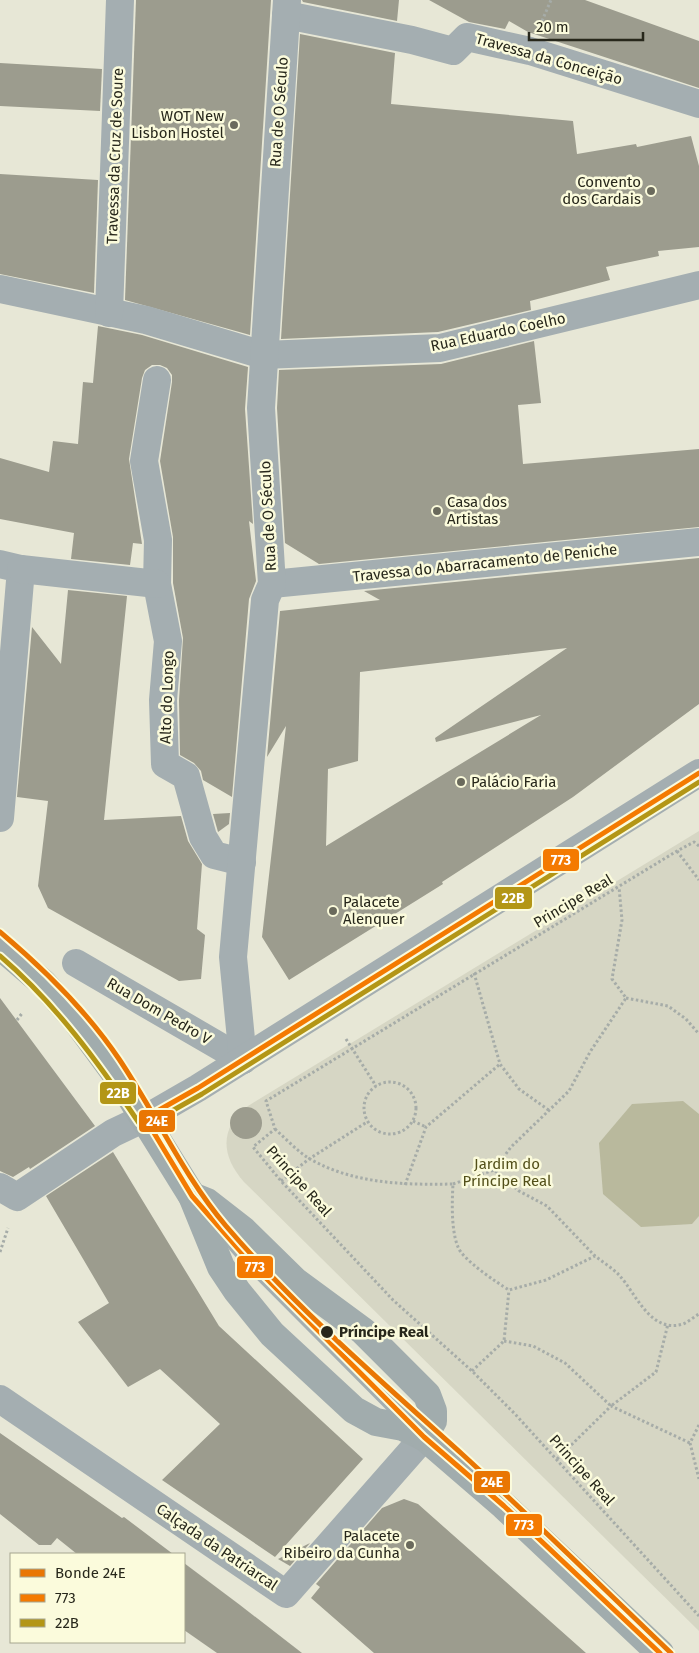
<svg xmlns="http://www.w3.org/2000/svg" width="699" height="1653" viewBox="0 0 699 1653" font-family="'Fira Sans',sans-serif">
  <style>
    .green { fill: #d6d6c4 }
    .water { fill: #b9b99d }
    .building { fill: #9c9c8e; fill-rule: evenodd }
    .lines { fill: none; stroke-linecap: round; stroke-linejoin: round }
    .path { stroke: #a6aca8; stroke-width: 3; stroke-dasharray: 2.5 2.5; stroke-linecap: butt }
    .lane { stroke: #a4aeb1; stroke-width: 15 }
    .street { stroke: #a4aeb1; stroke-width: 28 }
    .secondary { stroke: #a1acad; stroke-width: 28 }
    .bus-1-casing { stroke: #fbfbdc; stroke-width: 9 }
    .bus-2-casing { stroke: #fbfbdc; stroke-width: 9 }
    .bus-1 { stroke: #f47a01; stroke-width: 5 }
    .bus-2 { stroke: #b39616; stroke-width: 5 }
    .tram-1-casing { stroke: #fbfbdc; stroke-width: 9 }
    .tram-1 { stroke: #e97603; stroke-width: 5 }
    .poi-dot { fill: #6a6a5c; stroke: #fbfbdc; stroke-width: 2 }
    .stop-dot { fill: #27271b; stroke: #fbfbdc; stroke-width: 2 }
    .labels { text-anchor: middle; stroke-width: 5; stroke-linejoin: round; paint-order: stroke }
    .street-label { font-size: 15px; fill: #27271b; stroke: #fbfbdc }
    .poi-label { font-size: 15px; fill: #27271b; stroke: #fbfbdc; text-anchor: end }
    .park-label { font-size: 15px; fill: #524f19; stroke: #fbfbdc }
    .stop-label { font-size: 15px; font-weight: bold; fill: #27271b; stroke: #fbfbdc; text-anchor: start }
    .line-badge { stroke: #fbfbdc; stroke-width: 2 }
    .badge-label { font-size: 14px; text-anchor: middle; font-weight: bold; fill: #fff }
  </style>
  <rect width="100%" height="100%" fill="#e7e7d6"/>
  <path class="green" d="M699 831V1631L244 1182C221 1156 219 1128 248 1106Z"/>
  <path class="water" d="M683 1101 699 1114V1216L692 1224 641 1227 603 1194 599 1143 632 1104Z"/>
  <g class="building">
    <path d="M136 0H271L250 335 125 300Z"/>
    <path d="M302 0H399L397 21 303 2Z"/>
    <path d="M429 0H585L699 41V88L528 32 509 21 505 29 469 22Z"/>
    <path d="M300 34 395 53 391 104 573 121 577 154 636 144 637 147 691 136 699 166V247L658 251 659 256 606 267 610 280 530 301 531 310 438 332 281 339Z"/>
    <path d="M0 63 102 69 100 111 0 106Z"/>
    <path d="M0 174 98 180 94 293 0 274Z"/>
    <path d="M98 326 142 335 248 367 245 409 253 524 249 521 256 581 249 599 232 797 203 780 201 771 194 763 180 755 179 700 183 638 173 583V537L160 461 172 382V375L167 368 160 365H152L145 370 142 378 129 459 142 544 133 543 130 565 71 559 74 533 0 519V458L49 472 53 441 78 444 83 382 93 383Z"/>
    <path d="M534 341 541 403 518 405 523 464 699 449V527L319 564 285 543 277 408 279 370 441 364Z"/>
    <path d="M699 558V704L573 797 442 882 443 884 289 980 262 937 286 726 267 757 280 611 380 600 364 591ZM567 648 435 738 436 742 541 715 326 846 328 769 358 761 360 672Z"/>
    <path d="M68 590 127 596 104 820 181 816 188 841 202 864 197 929 205 935 201 979 179 981 48 908 38 886 48 801 17 797 32 627 61 664Z"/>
    <path d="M230 813 229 824 218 832 213 814Z"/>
    <path d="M0 998 95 1126 30 1169 29 1167 13 1177 0 1171Z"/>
    <circle cx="246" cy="1123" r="16"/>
    <path d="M113 1152 219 1326 363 1459 275 1557 162 1480 220 1424 160 1369 128 1387 78 1322 109 1303 46 1196Z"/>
    <path d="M0 1433 122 1518 124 1517 173 1554H77L57 1538 51 1545H39L0 1514Z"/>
    <path d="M404 1499 418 1504 586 1653H374L311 1598 320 1587 316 1584 382 1508Z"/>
    <path d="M310 1543 290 1566 278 1559Z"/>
    <path d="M184 1563 240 1605 302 1653H217L184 1630Z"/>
  </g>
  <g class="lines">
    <g class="path">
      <path d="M542 21 551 0"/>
      <path d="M699 846 694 842 677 851 266 1101 275 1129 253 1147 281 1181 393 1300 472 1371 515 1414 699 1616"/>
      <path d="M677 851 699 880"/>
      <path d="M474 973 500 1064 519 1089 550 1111"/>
      <path d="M626 998 668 1006 686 1019 699 1034"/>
      <path d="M17 1020 23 1012"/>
      <path d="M346 1039 376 1086"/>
      <circle cx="390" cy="1108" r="26"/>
      <path d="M413 1121 426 1127"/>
      <path d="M275 1129C286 1139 298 1152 310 1159 354 1184 405 1185 453 1184 452 1202 451 1230 458 1247 463 1260 496 1282 509 1290L546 1280 595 1256C603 1262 612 1268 619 1275 636 1293 650 1334 683 1324 688 1322 694 1317 699 1314"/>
      <path d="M494 1170 511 1147 569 1091 590 1052 626 998 612 979 622 920 619 887"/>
      <path d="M281 1181 309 1159 367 1122"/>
      <path d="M453 1184 494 1170 519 1191 547 1206 595 1256"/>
      <path d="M405 1185 426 1127 500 1064"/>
      <path d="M0 1252 8 1228"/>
      <path d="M504 1341 533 1346 565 1363 611 1406 656 1372 668 1324"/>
      <path d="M472 1371 504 1341 509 1290"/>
      <path d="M699 1425 690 1443 699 1479"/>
      <path d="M557 1459 611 1406 690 1443"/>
    </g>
    <path class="lane" d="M213 1219 249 1261 414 1427"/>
    <g class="street">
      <path d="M286 15 412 40 453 51 467 37 530 51 699 104"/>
      <path d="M0 289 146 320 263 355 440 348 699 285"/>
      <path d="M109 313 120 0"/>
      <path d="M157 380 144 461 158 540 157 584 168 641 163 700 165 764 186 776 203 837 214 855 242 862"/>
      <path d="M0 564 21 569 0 818"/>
      <path d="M21 569 157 584"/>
      <path d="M272 584 699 542"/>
      <path d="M76 963 243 1060"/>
      <path d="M243 1060 233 957 265 600 272 584 261 408 287 0"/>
      <path d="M0 1187 17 1197 113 1133 153 1114 198 1088 699 773"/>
      <path d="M0 1399 286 1594 424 1437"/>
    </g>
    <g class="secondary">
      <path d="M0 946 43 983 75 1019 120 1080 192 1196 221 1267 237 1291 272 1334 354 1410 376 1422 403 1427 424 1437 504 1506 660 1653"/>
      <path d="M192 1196 207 1202 243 1230 295 1281 363 1331 427 1395 433 1411V1421L424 1437"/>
    </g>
    <defs>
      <g id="bus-1">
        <path d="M145 1118 192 1196 249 1261 424 1437 504 1506 660 1653"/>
        <path d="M145 1118 198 1088 699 773"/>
      </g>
      <path id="bus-2" d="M0 956C56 1004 98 1062 139 1123L147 1125 202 1094 699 782"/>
    </defs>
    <use href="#bus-1" class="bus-1-casing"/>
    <use href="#bus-2" class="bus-2-casing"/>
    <use href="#bus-1" class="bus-1"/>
    <use href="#bus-2" class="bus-2"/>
    <defs>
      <path id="tram-1" d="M0 932C44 969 86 1010 119 1059 156 1114 183 1175 226 1226 297 1309 381 1381 462 1454 533 1519 602 1587 671 1653"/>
    </defs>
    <use href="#tram-1" class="tram-1-casing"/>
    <use href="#tram-1" class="tram-1"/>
  </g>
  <g class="poi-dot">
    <circle cx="234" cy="125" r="5"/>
    <circle cx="651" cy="191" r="5"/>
    <circle cx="437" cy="511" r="5"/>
    <circle cx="461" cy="782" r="5"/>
    <circle cx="333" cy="911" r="5"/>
    <circle cx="410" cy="1545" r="5"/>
  </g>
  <circle class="stop-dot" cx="327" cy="1332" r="7"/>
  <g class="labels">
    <g class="street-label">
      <text transform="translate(549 59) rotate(16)" y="5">Travessa da Conceição</text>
      <text transform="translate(279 112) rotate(-86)" y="5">Rua de O Século</text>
      <text transform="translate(115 156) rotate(-88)" y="5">Travessa da Cruz de Soure</text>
      <text transform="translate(498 332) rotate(-12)" y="5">Rua Eduardo Coelho</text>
      <text transform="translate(268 516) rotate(-93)" y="5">Rua de O Século</text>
      <text transform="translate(485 563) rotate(-6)" y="5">Travessa do Abarracamento de Peniche</text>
      <text transform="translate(167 697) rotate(-88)" y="5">Alto do Longo</text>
      <text transform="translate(573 901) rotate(-31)" y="5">Principe Real</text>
      <text transform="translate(159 1011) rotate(30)" y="5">Rua Dom Pedro V</text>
      <text transform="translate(299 1181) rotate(48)" y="5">Principe Real</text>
      <text transform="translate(582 1470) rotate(48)" y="5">Principe Real</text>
      <text transform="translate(217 1547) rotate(34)" y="5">Calçada da Patriarcal</text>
    </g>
    <g class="poi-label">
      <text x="224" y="121">WOT New<tspan x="224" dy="17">Lisbon Hostel</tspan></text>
      <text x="641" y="187">Convento<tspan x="641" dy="17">dos Cardais</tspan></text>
      <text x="447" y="507" text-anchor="start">Casa dos<tspan x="447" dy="17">Artistas</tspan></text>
      <text x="471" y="787" text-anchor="start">Palácio Faria</text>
      <text x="343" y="907" text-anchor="start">Palacete<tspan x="343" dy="17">Alenquer</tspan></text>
      <text x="400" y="1541">Palacete<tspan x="400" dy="17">Ribeiro da Cunha</tspan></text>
    </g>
    <g class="park-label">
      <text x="507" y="1169">Jardim do<tspan x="507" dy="17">Príncipe Real</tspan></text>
    </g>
    <g class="stop-label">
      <text x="339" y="1337">Príncipe Real</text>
    </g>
  </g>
  <g class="line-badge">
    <rect x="542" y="848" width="38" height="24" rx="5" fill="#f47a01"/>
    <rect x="494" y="886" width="39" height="24" rx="5" fill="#b39616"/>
    <rect x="99" y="1081" width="38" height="24" rx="5" fill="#b39616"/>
    <rect x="138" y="1109" width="38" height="24" rx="5" fill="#e97603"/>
    <rect x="236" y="1255" width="38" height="24" rx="5" fill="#f47a01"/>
    <rect x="473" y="1470" width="38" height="24" rx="5" fill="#e97603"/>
    <rect x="505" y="1513" width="38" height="24" rx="5" fill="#f47a01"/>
  </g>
  <g class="badge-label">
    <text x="561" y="865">773</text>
    <text x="513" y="903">22B</text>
    <text x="118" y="1098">22B</text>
    <text x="157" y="1126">24E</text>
    <text x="255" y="1272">773</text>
    <text x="492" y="1487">24E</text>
    <text x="524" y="1530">773</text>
  </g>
  <rect x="10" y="1553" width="175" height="90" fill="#fbfbdc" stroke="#a6a68f"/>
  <rect x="20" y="1569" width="25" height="8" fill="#e97603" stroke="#a6a68f"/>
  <text x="55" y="1578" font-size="15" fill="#27271b">Bonde 24E</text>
  <rect x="20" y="1594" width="25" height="8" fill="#f47a01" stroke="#a6a68f"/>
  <text x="55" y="1603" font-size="15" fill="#27271b">773</text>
  <rect x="20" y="1619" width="25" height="8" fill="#b39616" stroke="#a6a68f"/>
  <text x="55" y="1628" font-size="15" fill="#27271b">22B</text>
  <path d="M529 32v8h114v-8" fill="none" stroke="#27271b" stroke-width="2.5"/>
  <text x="536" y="32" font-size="15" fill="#27271b" stroke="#fbfbdc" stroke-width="4" paint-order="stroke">20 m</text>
</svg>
